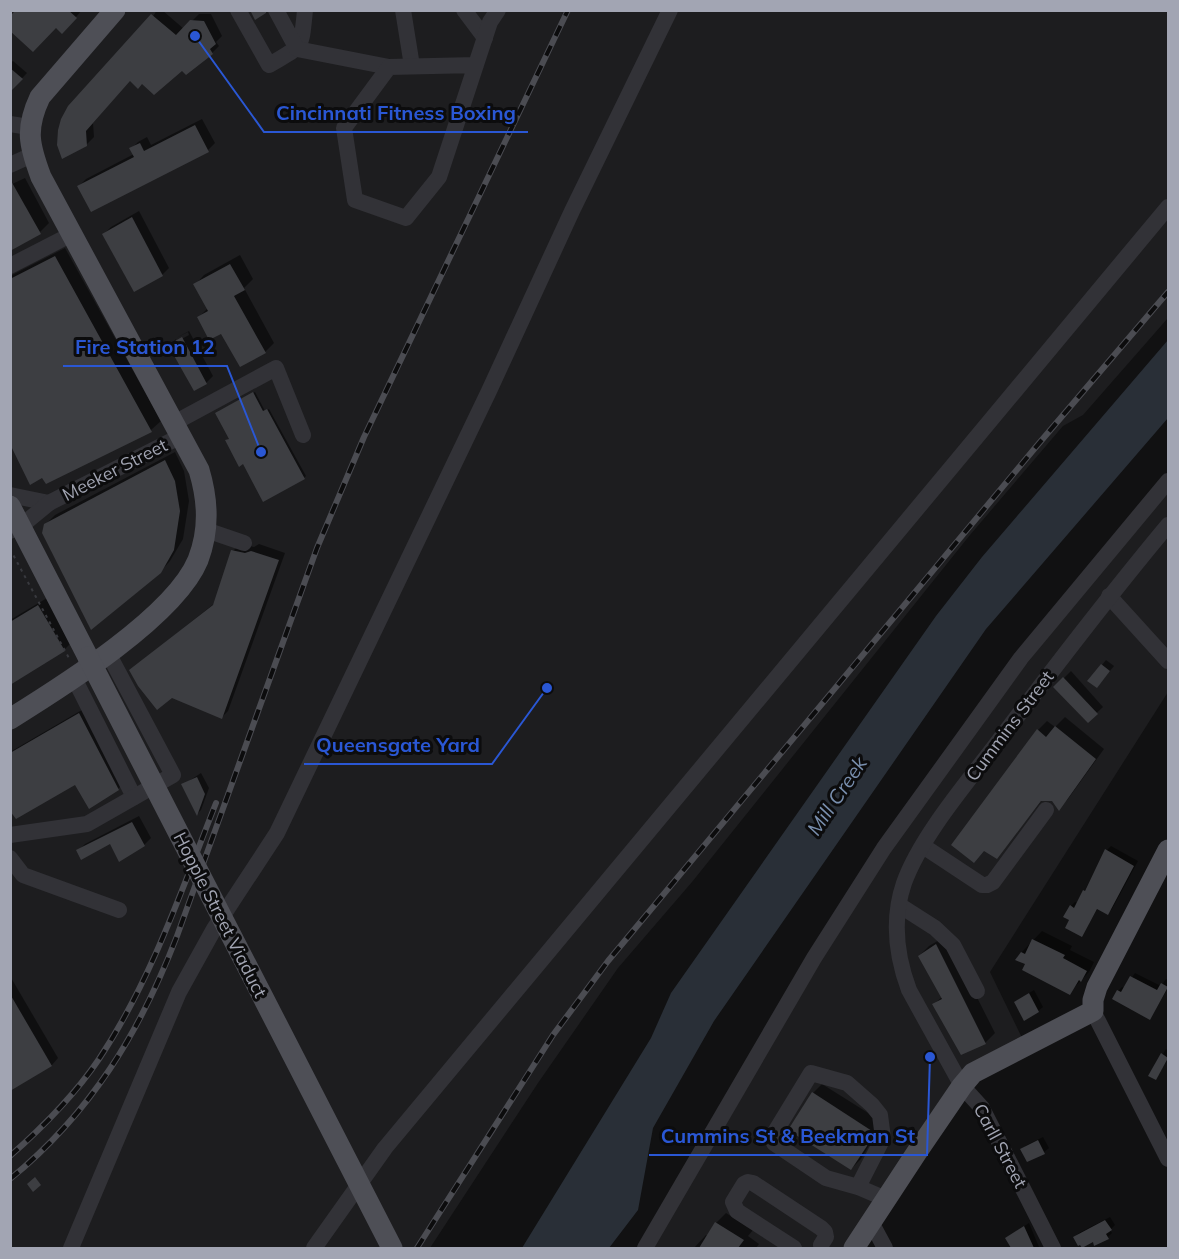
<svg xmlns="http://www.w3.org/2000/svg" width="1179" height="1259" viewBox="0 0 1179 1259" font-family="Mulish,sans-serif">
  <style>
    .built { fill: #1d1d1f }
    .water { fill: #292f37 }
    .shadow { fill: #0007 }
    .building { fill: #3d3e42 }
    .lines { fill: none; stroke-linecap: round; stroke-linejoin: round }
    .path { stroke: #38393e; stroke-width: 2; stroke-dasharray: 3 4.5; stroke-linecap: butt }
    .minor { stroke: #323237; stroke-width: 16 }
    .major { stroke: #4e4f56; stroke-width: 21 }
    .rail-casing { stroke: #4b4c52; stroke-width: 6 }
    .rail { stroke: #0c0c0d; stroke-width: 4; stroke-dasharray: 11; stroke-linecap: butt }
    .major-bridge { stroke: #4e4f56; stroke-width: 21 }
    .labels { text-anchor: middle; stroke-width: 6; stroke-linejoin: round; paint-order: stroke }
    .street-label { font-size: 18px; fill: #a2a5b3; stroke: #0c0c0d }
    .water-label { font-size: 20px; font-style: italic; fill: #798fae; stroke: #0c0c0d }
    .leader { fill: none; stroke: #2a57d4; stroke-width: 2 }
    .callout-dot { fill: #2a57d4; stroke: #0c0c0d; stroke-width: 2 }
    .callout-label { font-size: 20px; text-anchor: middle; font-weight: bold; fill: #2a57d4; stroke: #0c0c0d; stroke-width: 6; stroke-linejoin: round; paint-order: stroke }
  </style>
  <rect width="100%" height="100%" fill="#111112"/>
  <g class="built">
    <path d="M10 11H1168V318L1083 415 1063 426 970 535 692 882 618 968 538 1083 430 1248H11Z"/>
    <path d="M1168 481V692L990 972 1026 1046 973 1073 854 1248H645L884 848Z"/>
  </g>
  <path class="water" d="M1168 340V418L986 629 714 1021 653 1128 638 1210 609 1248H522L651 1038 671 993 936 616 982 557Z"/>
  <g class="shadow">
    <path d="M18 10H82L69 25 56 26Z"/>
    <path d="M157 10H162L184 29 199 14H211L222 36 216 42 219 46 212 53 183 69 142 82 130 80 93 123 94 137 87 144 63 157Z"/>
    <path d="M13 61 27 73 12 89 10 63Z"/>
    <path d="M202 119 215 143 208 150 79 186 86 179 134 154 131 149 138 142 147 137 151 145Z"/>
    <path d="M25 178 49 223 40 232 10 185Z"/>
    <path d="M139 211 169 268 162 275 104 234 111 227Z"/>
    <path d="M65 248 161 421 151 430 10 428V276Z"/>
    <path d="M240 255 253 279 244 288 274 343 265 352 222 332 199 317 208 308 195 285 204 275Z"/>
    <path d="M189 331 213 376 206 383 170 345 176 339V342L189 335 188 332 176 338Z"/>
    <path d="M255 392 265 411 269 409 306 476 304 478 244 462 227 441 230 438 219 411Z"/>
    <path d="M175 452 184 471 189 501 183 539 170 561 160 572 45 525 55 515Z"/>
    <path d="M240 544 254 547 259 544 285 553 228 711 221 718 138 664 215 603 233 551Z"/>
    <path d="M47 598 72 642 64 650 10 683V620Z"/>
    <path d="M1106 660 1114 666 1101 682 1089 681Z"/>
    <path d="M1071 671 1103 707 1088 721 1055 687Z"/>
    <path d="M87 707 125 782 118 789 75 783 10 809V752Z"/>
    <path d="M1065 717 1104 749 1068 799 1059 808 1052 800 1043 799 997 857 1038 730 1047 721 1055 727Z"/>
    <path d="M201 773 209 788 201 810 198 813 183 785Z"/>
    <path d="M139 816 151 838 144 845 110 842 78 851 85 844Z"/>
    <path d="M1111 846 1138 861 1112 909 1108 913 1098 908 1082 935 1071 920V906L1075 902 1078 903 1107 850Z"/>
    <path d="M1042 931 1072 946 1070 950 1094 962 1089 972 1069 993 1027 963 1022 952Z"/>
    <path d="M946 936 995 1033 985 1043 934 1004 942 997 919 956 929 946Z"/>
    <path d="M1135 973 1161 986 1166 979 1168 980V988L1150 1018 1118 991 1122 987 1125 988Z"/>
    <path d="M10 976 58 1058 52 1065 10 1089Z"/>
    <path d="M1034 990 1043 1007 1038 1011 1015 1002Z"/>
    <path d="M1166 1049 1168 1051V1059L1156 1078 1150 1075Z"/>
    <path d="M822 1084 881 1121V1125L861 1159 851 1169 813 1093Z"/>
    <path d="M1043 1137 1049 1148 1044 1152 1028 1160 1022 1149 1027 1145Z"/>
    <path d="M726 1213 753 1230 748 1236 759 1244 756 1248H694L706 1235 708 1236 716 1223Z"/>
    <path d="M1110 1217 1115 1225 1110 1230 1112 1233 1108 1237 1093 1240 1075 1237 1079 1233Z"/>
    <path d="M1029 1223 1039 1247 1037 1248H1014L1007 1238Z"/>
  </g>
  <g class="building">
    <path d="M16 10H68L77 18 62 34 56 28 33 52 10 31V16Z"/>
    <path d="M250 10H266V13L255 20Z"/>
    <path d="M151 14 176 35 190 20 204 21 216 44 210 49 213 54 186 75 182 71 154 95 142 84 138 89 130 81 86 131 87 146 62 159 57 145 58 130 61 119 68 106Z"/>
    <path d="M10 68 23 79 10 92Z"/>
    <path d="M195 125 209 152 91 212 77 186 134 157 129 148 140 143 144 151Z"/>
    <path d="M10 179 41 234 10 251Z"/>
    <path d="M132 217 163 276 134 292 102 234Z"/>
    <path d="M55 256 152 432 46 484 42 478 30 485 10 444V279Z"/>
    <path d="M230 264 245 290 234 296 266 353 240 367 221 334 209 340 197 317 208 311 193 284Z"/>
    <path d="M182 337 207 384 194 391 168 345Z"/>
    <path d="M253 392 263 411 267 409 305 479 263 502 243 464 239 467 225 440 229 439 215 413Z"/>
    <path d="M165 460 175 481 180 511 174 550 161 573 91 630 42 533 44 524Z"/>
    <path d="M231 550 245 553 251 551 279 560 222 719 172 698 157 710 138 686 129 670 213 605Z"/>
    <path d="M38 605 65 651 10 685V622Z"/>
    <path d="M1101 664 1110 671 1097 688 1087 681Z"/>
    <path d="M1063 677 1098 714 1088 723 1053 687Z"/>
    <path d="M79 713 119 790 89 809 75 785 16 819 10 811V753Z"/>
    <path d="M1055 726 1096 759 1059 811 1052 801H1041L997 859 984 851 974 863 951 845 1037 729 1046 737Z"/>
    <path d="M197 777 205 794 197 816 181 784Z"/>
    <path d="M132 822 145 846 119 862 110 844 81 860 76 850Z"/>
    <path d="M1105 849 1134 866 1108 915 1097 909 1082 937 1065 928 1069 920 1063 917 1070 905 1074 908 1083 890 1085 891Z"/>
    <path d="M1032 939 1065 955 1063 958 1087 971 1081 982 1079 980 1070 995 1022 970 1025 964 1015 960 1021 952 1025 954Z"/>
    <path d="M936 944 986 1044 961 1055 932 1004 942 999 918 956Z"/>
    <path d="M1130 976 1157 990 1161 983 1168 987 1150 1020 1112 999 1117 990 1121 992Z"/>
    <path d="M1029 993 1039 1012 1024 1021 1014 1002Z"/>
    <path d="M10 994 52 1066 10 1091Z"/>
    <path d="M1161 1053 1168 1058 1156 1080 1148 1076Z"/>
    <path d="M812 1092 872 1131V1136L867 1146 851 1170 788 1130Z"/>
    <path d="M1038 1140 1045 1154 1027 1162 1020 1149Z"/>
    <path d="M35 1177 41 1185 33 1192 27 1184Z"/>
    <path d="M1105 1220 1112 1230 1106 1234 1109 1239 1094 1246 1093 1242 1082 1248 1080 1245 1078 1246 1073 1237Z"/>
    <path d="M715 1222 744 1240 738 1248H699Z"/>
    <path d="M1024 1226 1034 1248H1011L1005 1238Z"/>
  </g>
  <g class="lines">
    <path class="path" d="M10 549 70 660"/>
    <g class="minor">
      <path d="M238 10 269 65C303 45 301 51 305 10"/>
      <path d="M276 10 297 49 389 67"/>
      <path d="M403 10 412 66"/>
      <path d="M464 10 485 38"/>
      <path d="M476 65 389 67 344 128 355 200 406 218 439 177 490 22 498 10"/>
      <path d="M10 124 29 127"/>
      <path d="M10 165 32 155"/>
      <path d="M10 266 72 234"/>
      <path d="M174 423 276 368 303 435"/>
      <path d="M10 495 49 503"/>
      <path d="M206 530 244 543"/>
      <path d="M10 531 21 526 49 503 181 436"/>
      <path d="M1109 596 1168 661"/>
      <path d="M74 678 134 797"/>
      <path d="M10 835 87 824 173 775 108 653"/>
      <path d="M923 846 982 885H987L993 882 1046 810"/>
      <path d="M10 858 23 875 119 910"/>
      <path d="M899 905 935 928 953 945 977 991"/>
      <path d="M1093 1011 1168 1159"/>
      <path d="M858 1187 883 1138 880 1115 872 1105 847 1083 811 1073 772 1137 774 1143 826 1178 858 1187 886 1199"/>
      <path d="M871 1222 885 1248"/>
      <path d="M71 1248 179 992 214 929 277 833 489 391 572 211 670 10"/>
      <path d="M314 1248 385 1148 1168 207"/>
      <path d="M645 1248 814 958 884 848 1021 658 1168 481"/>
      <path d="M794 1248 737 1211 733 1202 744 1184 748 1182 753 1183 821 1228 825 1232 826 1237 821 1245"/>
      <path d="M1053 1248 982 1108 962 1086 909 990C896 955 892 918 904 883 920 838 965 785 994 747 1051 672 1108 597 1168 525"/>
    </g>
    <g class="major">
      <path d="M10 506 88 657"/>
      <path d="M10 719C63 686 175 616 198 560 210 529 208 500 199 470L41 177C29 145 25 129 40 97L115 10"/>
      <path d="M854 1248 917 1152 962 1086 973 1073 1093 1011V1000L1097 987 1168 850"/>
    </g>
    <defs>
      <g id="rail">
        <path d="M10 1156C43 1127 74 1096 99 1059 151 981 182 889 216 803"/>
        <path d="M10 1179C91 1113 140 1032 177 936L317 548 364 437 568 10"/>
        <path d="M417 1248 553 1035 608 961 1035 448 1168 292"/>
      </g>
    </defs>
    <use href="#rail" class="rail-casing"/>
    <use href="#rail" class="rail"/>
    <path class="major-bridge" d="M88 657 392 1248"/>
  </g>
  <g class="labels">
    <g class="street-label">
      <text transform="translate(115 470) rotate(-27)" y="6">Meeker Street</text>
      <text transform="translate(1010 726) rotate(-53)" y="6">Cummins Street</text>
      <text transform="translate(220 915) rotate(63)" y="6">Hopple Street Viaduct</text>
      <text transform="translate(1000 1146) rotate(62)" y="6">Carll Street</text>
    </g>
    <g class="water-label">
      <text transform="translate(837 796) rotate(-56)" y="7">Mill Creek</text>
    </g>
  </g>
  <path class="leader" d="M195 36L264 132H528M261 452L227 366H63M547 688L492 764H304M930 1057L927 1155H649"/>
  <g class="callout-dot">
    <circle cx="195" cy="36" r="6"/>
    <circle cx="261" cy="452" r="6"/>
    <circle cx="547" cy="688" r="6"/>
    <circle cx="930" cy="1057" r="6"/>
  </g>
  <g class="callout-label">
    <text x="396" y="120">Cincinnati Fitness Boxing</text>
    <text x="145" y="354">Fire Station 12</text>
    <text x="398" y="752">Queensgate Yard</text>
    <text x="788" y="1143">Cummins St &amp; Beekman St</text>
  </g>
  <rect width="1179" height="1259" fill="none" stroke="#a2a5b3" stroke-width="24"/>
</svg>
